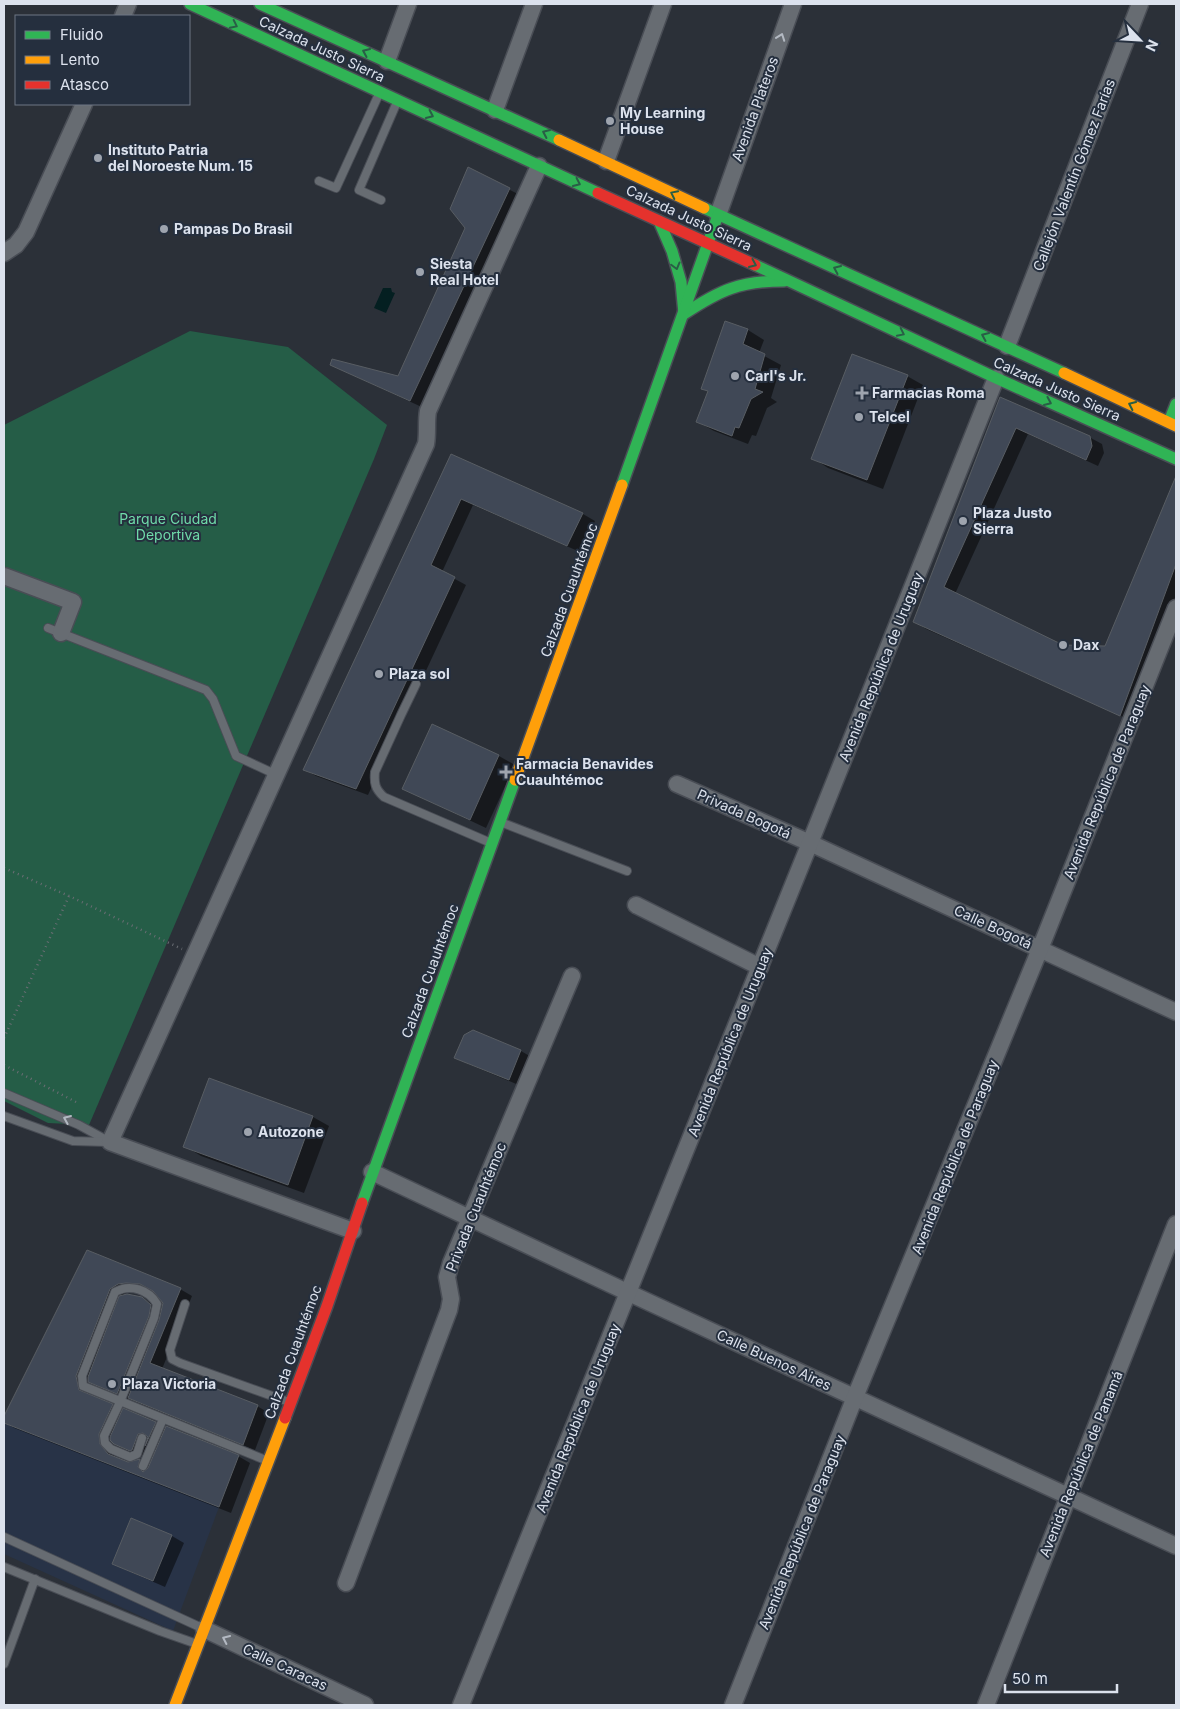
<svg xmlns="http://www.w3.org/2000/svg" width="1180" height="1709" viewBox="0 0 1180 1709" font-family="Inter,sans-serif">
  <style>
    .built { fill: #283347 }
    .green { fill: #255d47 }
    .water { fill: #041f21 }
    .shadow { fill: #0007; fill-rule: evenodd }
    .building { fill: #404856; stroke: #585d63 }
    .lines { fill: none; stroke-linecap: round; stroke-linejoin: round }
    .lane-casing { stroke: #494d55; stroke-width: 10 }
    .street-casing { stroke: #494d55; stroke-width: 19 }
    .fast-casing { stroke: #494d55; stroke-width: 14 }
    .slow-casing { stroke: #494d55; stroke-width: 14 }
    .jam-casing { stroke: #494d55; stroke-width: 14 }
    .path { stroke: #6a6e74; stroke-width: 2.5; stroke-dasharray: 1 4; stroke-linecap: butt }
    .lane { stroke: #676c72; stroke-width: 8 }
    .street { stroke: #676c72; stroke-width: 16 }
    .fast { stroke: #30b455; stroke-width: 11 }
    .slow { stroke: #ff9f0a; stroke-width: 11 }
    .jam { stroke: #e5322d; stroke-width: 11 }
    .oneway { stroke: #295e46 }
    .oneway2 { stroke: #b3b9c2 }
    .poi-dot { fill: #9ea4ae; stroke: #252f3e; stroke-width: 2 }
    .labels { text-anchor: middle; stroke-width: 4; stroke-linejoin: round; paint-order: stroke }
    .street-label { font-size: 14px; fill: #dce2ed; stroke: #252f3e }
    .poi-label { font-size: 14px; font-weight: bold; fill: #dce2ed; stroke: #252f3e; text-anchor: start }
    .park-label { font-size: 14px; fill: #6fdaa9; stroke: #252f3e }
  </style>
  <rect width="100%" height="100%" fill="#2b3038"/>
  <path class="built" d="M4 1423 219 1507 173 1631 4 1554Z"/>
  <path class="green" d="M190 331 288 347 387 425 374 459 89 1125 48 1123 4 1101V425Z"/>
  <path class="water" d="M383 288H391L392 292 395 293 386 313 374 308Z"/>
  <g class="shadow">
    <path d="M468 169 526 198 426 409 348 373 332 364 399 377 466 227Z"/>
    <path d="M726 323 748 330 764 340 759 353 781 365 771 398 777 402 767 408 756 436 752 435 748 444 714 431 698 422 709 392 703 388Z"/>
    <path d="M907 376 923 385 883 489 828 468 813 458Z"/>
    <path d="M1001 399 1089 437 1102 444 1104 453 1098 466 1028 434 955 594 1063 646 1106 647 1176 480V602L1132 721 926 629 915 622Z"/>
    <path d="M452 456 583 514 595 521 580 552 473 505 442 572 466 585 368 795 316 776 305 770Z"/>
    <path d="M432 726 499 756 515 765 486 828 420 797 404 788Z"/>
    <path d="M473 1031 521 1051 533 1058 521 1086 468 1064 456 1057Z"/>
    <path d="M209 1079 313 1117 329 1126 304 1193 201 1156 185 1146Z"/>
    <path d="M88 1251 180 1289 192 1296 162 1369 257 1406 269 1413 255 1450 141 1404 130 1398 129 1400 102 1388 89 1381 88 1383 90 1396 123 1412 155 1423 166 1429 238 1456 250 1463 231 1513 14 1428 4 1422ZM138 1289 153 1290 164 1303 162 1313 154 1305 141 1298 124 1294ZM144 1312 160 1321V1324L143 1314ZM110 1439 128 1451 143 1457 148 1446 157 1451 150 1466 140 1460 128 1464 118 1459 111 1452Z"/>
    <path d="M132 1520 172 1536 184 1543 165 1587 126 1570 114 1564Z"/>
  </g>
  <g class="building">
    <path d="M468 167 510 188 410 401 330 365 332 359 398 376 465 228 450 209Z"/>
    <path d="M725 321 748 329 743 344 765 354 755 389 763 392 751 399 739 428 735 427 732 436 696 422 708 391 701 389Z"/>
    <path d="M852 354 908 375 867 480 811 459Z"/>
    <path d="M1000 397 1090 436 1092 446 1086 460 1016 428 944 587 1063 645 1105 646 1176 476V564L1120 716 913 622Z"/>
    <path d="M451 454 583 513 567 546 461 499 431 565 455 577 356 789 303 770Z"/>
    <path d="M432 724 499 755 470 820 402 789Z"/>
    <path d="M473 1030 521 1050 509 1080 454 1058 464 1035Z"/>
    <path d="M209 1078 313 1116 288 1185 183 1147Z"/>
    <path d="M87 1250 181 1288 150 1363 258 1405 243 1445 128 1398 159 1320 163 1303 153 1291 140 1284 126 1283 118 1284 110 1289 76 1376 79 1390 113 1404 99 1434 100 1444 108 1454 128 1462 140 1459 138 1467 143 1472 148 1468 166 1426 239 1455 219 1507 4 1423V1416Z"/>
    <path d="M127 1294 142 1297 151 1305 149 1316 117 1394 88 1382V1377L119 1296Z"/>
    <path d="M123 1408 156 1422 145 1446 148 1437 143 1433 138 1434 132 1450 130 1451 114 1444 110 1440V1437Z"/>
    <path d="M131 1518 172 1535 153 1581 112 1564Z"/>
  </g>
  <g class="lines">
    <defs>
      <g id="lane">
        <path d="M319 181 336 188 379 94"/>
        <path d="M381 200 359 190 397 102"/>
        <path d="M48 628 206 690 213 699 236 756 277 775"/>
        <path d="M416 684 401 715 375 772C374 783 375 789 384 797L491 843"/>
        <path d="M503 823 627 871"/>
        <path d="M4 1093 79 1125 110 1142"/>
        <path d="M4 1116 73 1141 107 1142"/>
        <path d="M185 1304 170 1350 172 1359 180 1363 289 1402"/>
        <path d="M142 1438 137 1454 130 1457 111 1449 105 1443 104 1436 120 1402 154 1318 157 1304C149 1290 130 1283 115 1292L82 1376 83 1386 268 1461"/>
        <path d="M143 1466 163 1419"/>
        <path d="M4 1537 202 1628"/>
        <path d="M4 1567 160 1631 197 1644"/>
        <path d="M4 1664 35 1579"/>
      </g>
      <g id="street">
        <path d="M123 16 128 4"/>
        <path d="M387 61 408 4"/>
        <path d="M495 110 534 4"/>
        <path d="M606 161 663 4"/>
        <path d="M718 215 793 4"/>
        <path d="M4 253 16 245 26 232 84 104"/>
        <path d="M1007 346 1140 4"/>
        <path d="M4 576 73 602 61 633"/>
        <path d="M677 784 810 843 1176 1012"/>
        <path d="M636 905 760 967"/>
        <path d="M372 1172 629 1293 1176 1546"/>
        <path d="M353 1231 110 1142 426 444C428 432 426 422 428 411L539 166"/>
        <path d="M346 1583 449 1310 451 1299 447 1277 451 1263 572 976"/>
        <path d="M204 1629 365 1705"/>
        <path d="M461 1705 810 843 996 378"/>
        <path d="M733 1705 855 1397 1040 949 1176 608"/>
        <path d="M986 1705 1176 1224"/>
      </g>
      <g id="fast">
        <path d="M190 4 598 193"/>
        <path d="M260 4 559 140"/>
        <path d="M704 208 1064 373"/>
        <path d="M659 221 672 251 681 282 684 314C720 290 740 281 784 281"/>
        <path d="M755 265 996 378 1176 459"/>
        <path d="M1169 422 1176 404"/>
        <path d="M622 485 718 215"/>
        <path d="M362 1203 515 780"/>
      </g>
      <g id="slow">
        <path d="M559 140 704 208"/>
        <path d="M1064 373 1176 426"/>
        <path d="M515 780 622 485"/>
        <path d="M175 1705 285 1418"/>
      </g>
      <g id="jam">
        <path d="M598 193 755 265"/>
        <path d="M285 1418 327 1306 362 1203"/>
      </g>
    </defs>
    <use href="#lane" class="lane-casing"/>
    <use href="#street" class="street-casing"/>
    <use href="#fast" class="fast-casing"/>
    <use href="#slow" class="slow-casing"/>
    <use href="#jam" class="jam-casing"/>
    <g class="path">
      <path d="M4 868 69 896 182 949"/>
      <path d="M4 1038 69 896"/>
      <path d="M4 1065 76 1102"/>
    </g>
    <use href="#lane" class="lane"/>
    <use href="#street" class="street"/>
    <use href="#fast" class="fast"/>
    <use href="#slow" class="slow"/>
    <use href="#jam" class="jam"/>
  </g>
  <defs><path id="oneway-chevron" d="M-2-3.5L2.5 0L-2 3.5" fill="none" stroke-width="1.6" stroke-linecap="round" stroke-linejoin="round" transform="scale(1.25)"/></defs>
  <g class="oneway">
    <use href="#oneway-chevron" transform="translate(234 25) rotate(26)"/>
    <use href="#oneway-chevron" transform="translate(366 52) rotate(-156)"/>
    <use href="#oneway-chevron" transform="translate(430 115) rotate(25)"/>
    <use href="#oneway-chevron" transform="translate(546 133) rotate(-155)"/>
    <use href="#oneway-chevron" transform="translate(577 183) rotate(25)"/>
    <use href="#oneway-chevron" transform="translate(674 194) rotate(-154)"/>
    <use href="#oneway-chevron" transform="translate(753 264) rotate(24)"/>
    <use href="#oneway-chevron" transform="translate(676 266) rotate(75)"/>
    <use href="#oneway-chevron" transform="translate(837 269) rotate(-156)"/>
    <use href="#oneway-chevron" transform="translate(901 333) rotate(26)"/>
    <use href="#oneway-chevron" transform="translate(985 336) rotate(-156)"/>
    <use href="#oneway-chevron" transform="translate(1048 402) rotate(24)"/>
    <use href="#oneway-chevron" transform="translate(1132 405) rotate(-155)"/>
  </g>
  <g class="oneway2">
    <use href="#oneway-chevron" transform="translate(781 37) rotate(-70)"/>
    <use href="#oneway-chevron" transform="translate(67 1119) rotate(-157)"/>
    <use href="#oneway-chevron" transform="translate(226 1639) rotate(-155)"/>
  </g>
  <g class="poi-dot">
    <circle cx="610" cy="121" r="5"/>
    <circle cx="98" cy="158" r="5"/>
    <circle cx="164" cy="229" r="5"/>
    <circle cx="420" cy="272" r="5"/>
    <circle cx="735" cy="376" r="5"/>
    <path d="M859.5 385.5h5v5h5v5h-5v5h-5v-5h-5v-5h5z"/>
    <circle cx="859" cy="417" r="5"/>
    <circle cx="963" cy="521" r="5"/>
    <circle cx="1063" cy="645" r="5"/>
    <circle cx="379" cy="674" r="5"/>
    <path d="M503.5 764.5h5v5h5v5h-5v5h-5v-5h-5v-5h5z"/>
    <circle cx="248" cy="1132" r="5"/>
    <circle cx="112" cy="1384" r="5"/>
  </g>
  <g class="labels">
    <g class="street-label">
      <text transform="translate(322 49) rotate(25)" y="5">Calzada Justo Sierra</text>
      <text transform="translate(755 109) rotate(-70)" y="5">Avenida Plateros</text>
      <text transform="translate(1074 175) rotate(-69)" y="5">Callejón Valentín Gómez Farías</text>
      <text transform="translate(689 218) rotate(25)" y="5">Calzada Justo Sierra</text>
      <text transform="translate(1057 389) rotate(24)" y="5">Calzada Justo Sierra</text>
      <text transform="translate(569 590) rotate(-70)" y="5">Calzada Cuauhtémoc</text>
      <text transform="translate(881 667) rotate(-68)" y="5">Avenida República de Uruguay</text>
      <text transform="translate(1107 782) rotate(-68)" y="5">Avenida República de Paraguay</text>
      <text transform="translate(744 814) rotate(24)" y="5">Privada Bogotá</text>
      <text transform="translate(993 927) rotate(25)" y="5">Calle Bogotá</text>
      <text transform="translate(430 971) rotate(-70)" y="5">Calzada Cuauhtémoc</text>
      <text transform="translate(730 1042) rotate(-68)" y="5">Avenida República de Uruguay</text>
      <text transform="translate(955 1157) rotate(-68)" y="5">Avenida República de Paraguay</text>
      <text transform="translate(476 1207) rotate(-68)" y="5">Privada Cuauhtémoc</text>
      <text transform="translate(293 1352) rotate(-70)" y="5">Calzada Cuauhtémoc</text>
      <text transform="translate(774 1360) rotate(25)" y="5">Calle Buenos Aires</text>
      <text transform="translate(578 1418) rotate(-68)" y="5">Avenida República de Uruguay</text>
      <text transform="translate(1081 1464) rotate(-68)" y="5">Avenida República de Panamá</text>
      <text transform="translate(802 1532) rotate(-68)" y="5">Avenida República de Paraguay</text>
      <text transform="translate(285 1667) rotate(25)" y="5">Calle Caracas</text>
    </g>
    <g class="poi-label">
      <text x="620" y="118">My Learning<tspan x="620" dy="16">House</tspan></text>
      <text x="108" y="155">Instituto Patria<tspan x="108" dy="16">del Noroeste Num. 15</tspan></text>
      <text x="174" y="234">Pampas Do Brasil</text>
      <text x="430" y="269">Siesta<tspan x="430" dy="16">Real Hotel</tspan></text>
      <text x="745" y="381">Carl's Jr.</text>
      <text x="872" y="398">Farmacias Roma</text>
      <text x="869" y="422">Telcel</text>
      <text x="973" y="518">Plaza Justo<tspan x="973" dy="16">Sierra</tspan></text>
      <text x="1073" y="650">Dax</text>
      <text x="389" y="679">Plaza sol</text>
      <text x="516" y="769">Farmacia Benavides<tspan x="516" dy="16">Cuauhtémoc</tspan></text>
      <text x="258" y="1137">Autozone</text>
      <text x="122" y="1389">Plaza Victoria</text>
    </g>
    <g class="park-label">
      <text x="168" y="524">Parque Ciudad<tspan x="168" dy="16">Deportiva</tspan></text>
    </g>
  </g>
  <rect width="1180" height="1709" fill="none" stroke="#dce2ed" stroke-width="10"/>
  <rect x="15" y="15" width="175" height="90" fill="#252f3e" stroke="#6e7784"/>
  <rect x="25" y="31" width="25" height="8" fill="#30b455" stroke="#6e7784"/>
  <text x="60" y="40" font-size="15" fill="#dce2ed">Fluido</text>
  <rect x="25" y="56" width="25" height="8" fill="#ff9f0a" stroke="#6e7784"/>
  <text x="60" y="65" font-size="15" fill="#dce2ed">Lento</text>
  <rect x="25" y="81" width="25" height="8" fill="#e5322d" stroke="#6e7784"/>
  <text x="60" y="90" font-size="15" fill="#dce2ed">Atasco</text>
  <g transform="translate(1140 40) rotate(115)" stroke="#252f3e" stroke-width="4" paint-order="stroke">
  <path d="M0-4L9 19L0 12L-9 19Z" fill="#dce2ed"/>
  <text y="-8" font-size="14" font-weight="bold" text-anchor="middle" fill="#dce2ed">N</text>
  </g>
  <path d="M1005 1684v8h112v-8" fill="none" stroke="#dce2ed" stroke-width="2.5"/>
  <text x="1012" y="1684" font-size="15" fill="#dce2ed" stroke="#252f3e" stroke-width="4" paint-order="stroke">50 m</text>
</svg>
